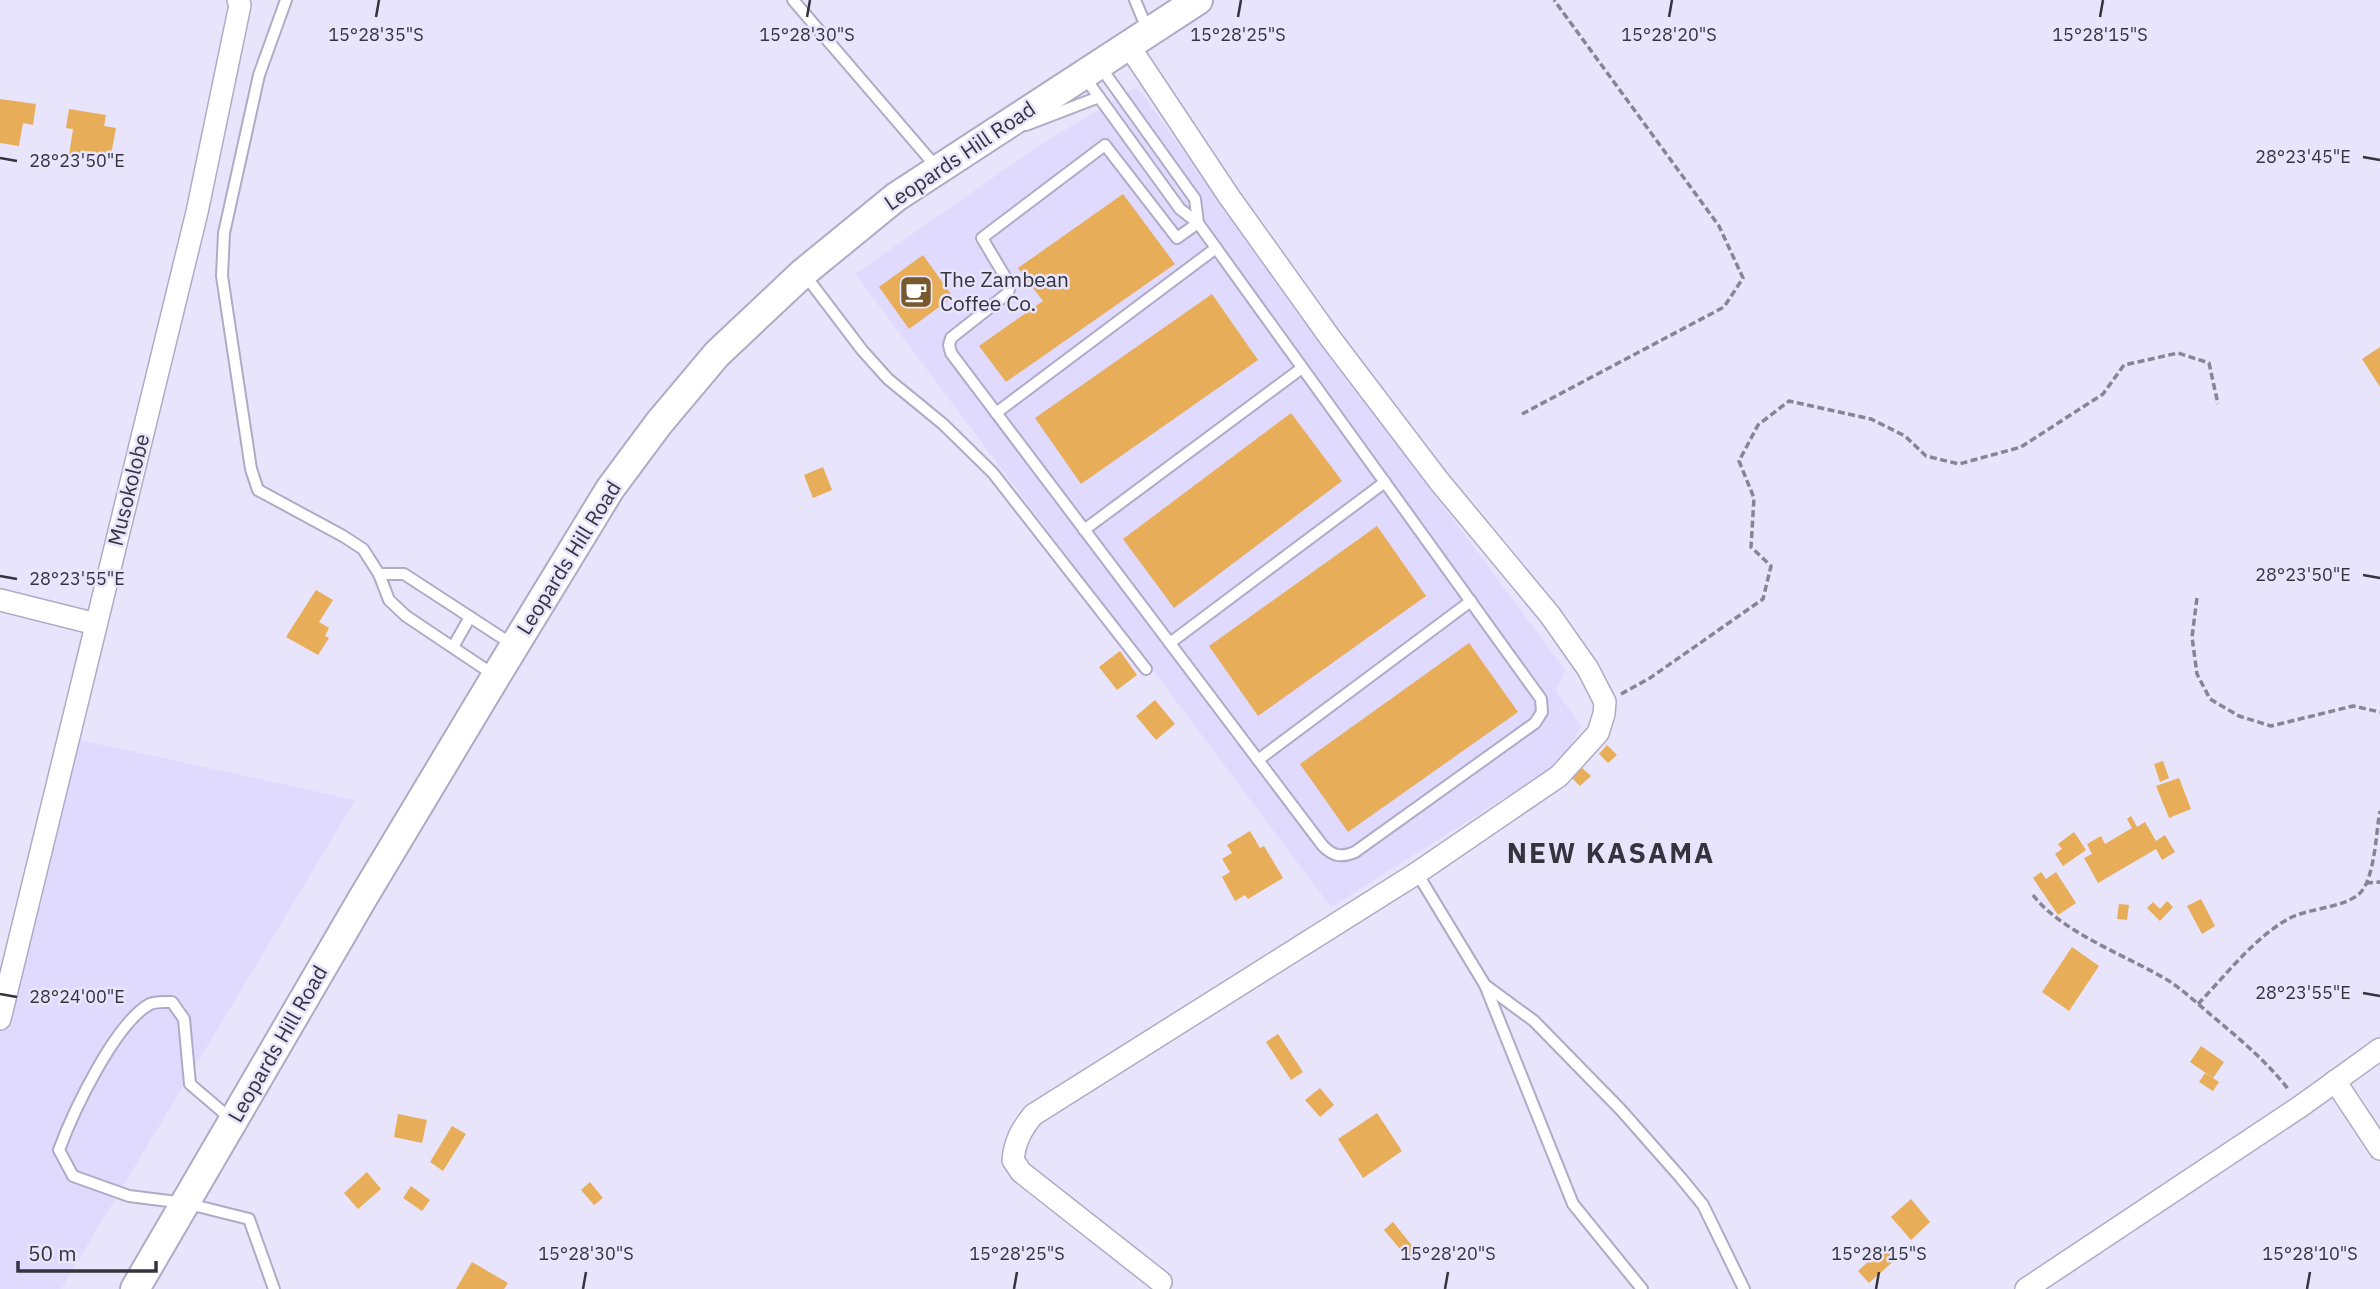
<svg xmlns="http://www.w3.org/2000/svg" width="2380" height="1289" viewBox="0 0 2380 1289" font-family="'IBM Plex Sans',sans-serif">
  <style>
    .built { fill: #e0dafe }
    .building { fill: #e7ad58 }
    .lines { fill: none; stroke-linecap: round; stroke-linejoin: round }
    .lane-casing { stroke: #afabc7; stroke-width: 14 }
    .street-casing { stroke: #afabc7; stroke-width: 24 }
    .secondary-casing { stroke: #afabc7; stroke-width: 32 }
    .path { stroke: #868495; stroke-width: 3.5; stroke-dasharray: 7 3.5; stroke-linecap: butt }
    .lane { stroke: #fff; stroke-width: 10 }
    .street { stroke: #fff; stroke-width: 21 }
    .secondary { stroke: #fff; stroke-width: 28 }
    .ticks { fill: none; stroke: #34333e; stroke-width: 2.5 }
    .labels { text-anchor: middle; stroke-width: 5; stroke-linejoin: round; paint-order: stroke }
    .street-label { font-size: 21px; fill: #34333e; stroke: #e7e4fb }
    .poi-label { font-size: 21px; fill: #34333e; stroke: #e7e4fb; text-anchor: start }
    .district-label { font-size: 28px; font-weight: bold; letter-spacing: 2px; fill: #34333e; stroke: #e7e4fb }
    .ticks-label { font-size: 18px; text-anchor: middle; fill: #34333e; stroke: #e7e4fb; stroke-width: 5; stroke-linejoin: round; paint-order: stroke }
  </style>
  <rect width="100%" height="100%" fill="#e7e4fb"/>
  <g class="built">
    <path d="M1137 87 1308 324 1565 670 1556 691 1581 726 1563 761 1331 907 855 274 1040 145Z"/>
    <path d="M67 737 355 800 61 1289H0V1032Z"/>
  </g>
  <g class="building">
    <path d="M0 99 36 104 33 125 23 123 19 146 0 143Z"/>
    <path d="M69 109 106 115 104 126 116 128 111 155 85 151 84 157 69 155 73 129 66 128Z"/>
    <path d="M1123 194 1175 264 1006 382 979 346 1043 301 1018 268Z"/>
    <path d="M923 255 953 297 909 329 879 287Z"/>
    <path d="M1212 294 1258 360 1081 484 1035 418Z"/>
    <path d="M2380 347V387L2362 359Z"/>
    <path d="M1291 413 1342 481 1174 608 1123 539Z"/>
    <path d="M823 467 832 490 813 498 804 475Z"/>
    <path d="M1377 526 1426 596 1258 716 1209 646Z"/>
    <path d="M316 590 333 600 319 622 329 628 325 636 329 638 318 655 286 637Z"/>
    <path d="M1469 643 1518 712 1348 832 1300 764Z"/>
    <path d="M1120 651 1137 675 1117 690 1099 667Z"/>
    <path d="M1155 700 1175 724 1156 740 1136 716Z"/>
    <path d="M1607 745 1617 755 1608 763 1599 754Z"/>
    <path d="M2163 761 2169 778 2160 782 2154 764Z"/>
    <path d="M1581 767 1591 776 1580 786 1571 777Z"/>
    <path d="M2179 778 2191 809 2169 818 2156 786Z"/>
    <path d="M2131 816 2137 827 2145 822 2156 841 2165 835 2175 852 2162 860 2156 849 2098 883 2084 858 2092 854 2087 844 2101 836 2105 844 2132 828 2127 819Z"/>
    <path d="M1250 831 1260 848 1264 846 1283 878 1248 899 1245 895 1235 901 1222 877 1230 872 1222 859 1232 853 1227 845Z"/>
    <path d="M2074 832 2086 850 2063 866 2055 854 2062 849 2058 844Z"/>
    <path d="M2041 872 2046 879 2056 872 2076 903 2058 915 2033 878Z"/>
    <path d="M2201 899 2215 926 2202 934 2187 906Z"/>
    <path d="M2167 901 2173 907 2160 921 2147 908 2153 902 2160 909Z"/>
    <path d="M2119 904 2129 905 2127 920 2117 919Z"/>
    <path d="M2072 947 2099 966 2069 1011 2042 992Z"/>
    <path d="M1278 1034 1303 1072 1291 1080 1266 1042Z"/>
    <path d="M2201 1046 2224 1062 2213 1078 2190 1062Z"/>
    <path d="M2205 1073 2219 1082 2213 1091 2199 1082Z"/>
    <path d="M1320 1088 1334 1105 1320 1117 1305 1100Z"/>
    <path d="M1377 1113 1402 1151 1363 1178 1338 1139Z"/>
    <path d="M398 1114 427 1120 422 1143 394 1137Z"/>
    <path d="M452 1126 466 1134 443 1171 430 1162Z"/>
    <path d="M367 1172 381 1189 358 1209 344 1193Z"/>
    <path d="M590 1182 603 1198 594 1205 581 1190Z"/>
    <path d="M411 1186 430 1200 422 1211 403 1198Z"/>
    <path d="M1911 1199 1930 1222 1911 1240 1891 1217Z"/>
    <path d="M1393 1222 1418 1253 1409 1260 1384 1230Z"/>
    <path d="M1885 1246 1896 1259 1869 1283 1858 1271Z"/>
    <path d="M472 1262 508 1283 504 1289H456Z"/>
  </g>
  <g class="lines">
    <defs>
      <g id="lane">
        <path d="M286 0 259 75 224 233 222 276 251 469 258 490 343 536 363 549 379 574 389 600 406 616 494 675"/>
        <path d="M793 0 938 169"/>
        <path d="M1135 0 1148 31"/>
        <path d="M1099 65 1195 199 1198 223"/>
        <path d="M1083 75 1180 209 1198 223 1541 699 1542 712 1535 723 1355 852C1341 858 1333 856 1323 846L951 353 949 345 951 338 1008 293 1010 285 982 238 1105 145 1177 238 1198 223"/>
        <path d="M1026 125 1099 97"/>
        <path d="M805 275 862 350 888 379 943 424 993 473 1146 669"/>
        <path d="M996 413 1216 248"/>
        <path d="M1084 530 1302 368"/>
        <path d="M379 574H404L513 645"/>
        <path d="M1170 643 1385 482"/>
        <path d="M453 647 470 617"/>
        <path d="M1258 760 1471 601"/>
        <path d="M1417 873 1485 985 1573 1204 1642 1289"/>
        <path d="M1485 985 1534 1021 1621 1110 1681 1178 1703 1205 1744 1289"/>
        <path d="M232 1120 190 1084 184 1019 172 1002C165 1002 156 1001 150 1004 115 1023 73 1112 59 1150L73 1176 129 1196 185 1203 249 1219 274 1289"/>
      </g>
      <g id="street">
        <path d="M1129 46 1228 195 1331 339 1439 481 1550 615 1588 669 1605 702 1604 714 1598 733 1559 776 1417 873 1033 1115C1021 1130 1015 1141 1013 1160L1021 1172 1161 1282"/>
        <path d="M0 600 96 624"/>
        <path d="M0 1019 197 212 240 5 238 0"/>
        <path d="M2335 1081 2380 1149"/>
        <path d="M2026 1289 2301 1106 2380 1049"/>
      </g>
      <path id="secondary" d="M135 1289 364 896 496 676 610 489 659 423 717 354 803 273 896 197 1198 0"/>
    </defs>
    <use href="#lane" class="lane-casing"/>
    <use href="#street" class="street-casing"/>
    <use href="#secondary" class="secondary-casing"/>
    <g class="path">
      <path d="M1522 414 1724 307 1743 278 1719 226 1554 0"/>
      <path d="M2197 598 2192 637 2197 674 2210 699 2239 716 2271 726 2353 706 2380 712"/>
      <path d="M1621 694 1650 678 1763 599 1771 566 1751 547 1754 498 1739 461 1758 425 1789 401 1871 419 1905 436 1926 456 1959 464 2021 447 2103 394 2124 365 2178 353 2209 363 2218 404"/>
      <path d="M2366 883 2380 882"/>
      <path d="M2033 895C2062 933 2128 956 2169 981 2184 991 2198 1004 2211 1015 2240 1039 2266 1061 2289 1090"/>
      <path d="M2198 1004C2226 975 2253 939 2288 919 2308 908 2343 908 2359 894 2375 880 2376 831 2380 811"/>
    </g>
    <use href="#lane" class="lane"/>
    <use href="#street" class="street"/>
    <use href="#secondary" class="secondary"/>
  </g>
  <path class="ticks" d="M376 17 379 0M807 17 810 0M1238 17 1241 0M1669 17 1672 0M2100 17 2103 0M2363 157 2380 160M0 158 17 161M2363 575 2380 578M0 576 17 579M2363 993 2380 996M0 994 17 997M583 1289 586 1272M1014 1289 1017 1272M1445 1289 1448 1272M1876 1289 1879 1272M2307 1289 2310 1272"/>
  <defs>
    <symbol id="cafe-square" viewBox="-11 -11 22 22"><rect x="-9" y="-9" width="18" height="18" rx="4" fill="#77592d" stroke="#e7e4fb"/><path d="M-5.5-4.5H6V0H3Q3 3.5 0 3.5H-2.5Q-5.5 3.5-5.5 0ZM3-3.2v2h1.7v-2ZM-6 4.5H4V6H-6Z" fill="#fff"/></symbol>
  </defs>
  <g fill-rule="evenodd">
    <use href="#cafe-square" x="897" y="273" width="38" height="38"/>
  </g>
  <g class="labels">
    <g class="street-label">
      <text transform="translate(960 156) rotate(-34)" y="7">Leopards Hill Road</text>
      <text transform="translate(129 490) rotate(-76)" y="7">Musokolobe</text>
      <text transform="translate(569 558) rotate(-58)" y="7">Leopards Hill Road</text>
      <text transform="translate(278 1044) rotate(-60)" y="7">Leopards Hill Road</text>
    </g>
    <g class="poi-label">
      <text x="940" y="287">The Zambean<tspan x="940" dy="24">Coffee Co.</tspan></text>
    </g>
    <g class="district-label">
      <text x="1611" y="863">NEW KASAMA</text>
    </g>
  </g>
  <g class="ticks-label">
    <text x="376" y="41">15°28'35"S</text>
    <text x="807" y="41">15°28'30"S</text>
    <text x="1238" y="41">15°28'25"S</text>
    <text x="1669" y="41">15°28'20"S</text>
    <text x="2100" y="41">15°28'15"S</text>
    <text x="2303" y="163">28°23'45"E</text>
    <text x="77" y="167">28°23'50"E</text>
    <text x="2303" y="581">28°23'50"E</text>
    <text x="77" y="585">28°23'55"E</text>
    <text x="2303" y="999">28°23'55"E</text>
    <text x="77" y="1003">28°24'00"E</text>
    <text x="586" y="1260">15°28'30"S</text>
    <text x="1017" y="1260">15°28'25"S</text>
    <text x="1448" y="1260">15°28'20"S</text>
    <text x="1879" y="1260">15°28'15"S</text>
    <text x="2310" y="1260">15°28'10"S</text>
  </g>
  <path d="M18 1261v10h138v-10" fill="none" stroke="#34333e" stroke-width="3.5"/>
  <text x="28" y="1261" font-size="21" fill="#34333e" stroke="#e7e4fb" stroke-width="5" paint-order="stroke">50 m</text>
</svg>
